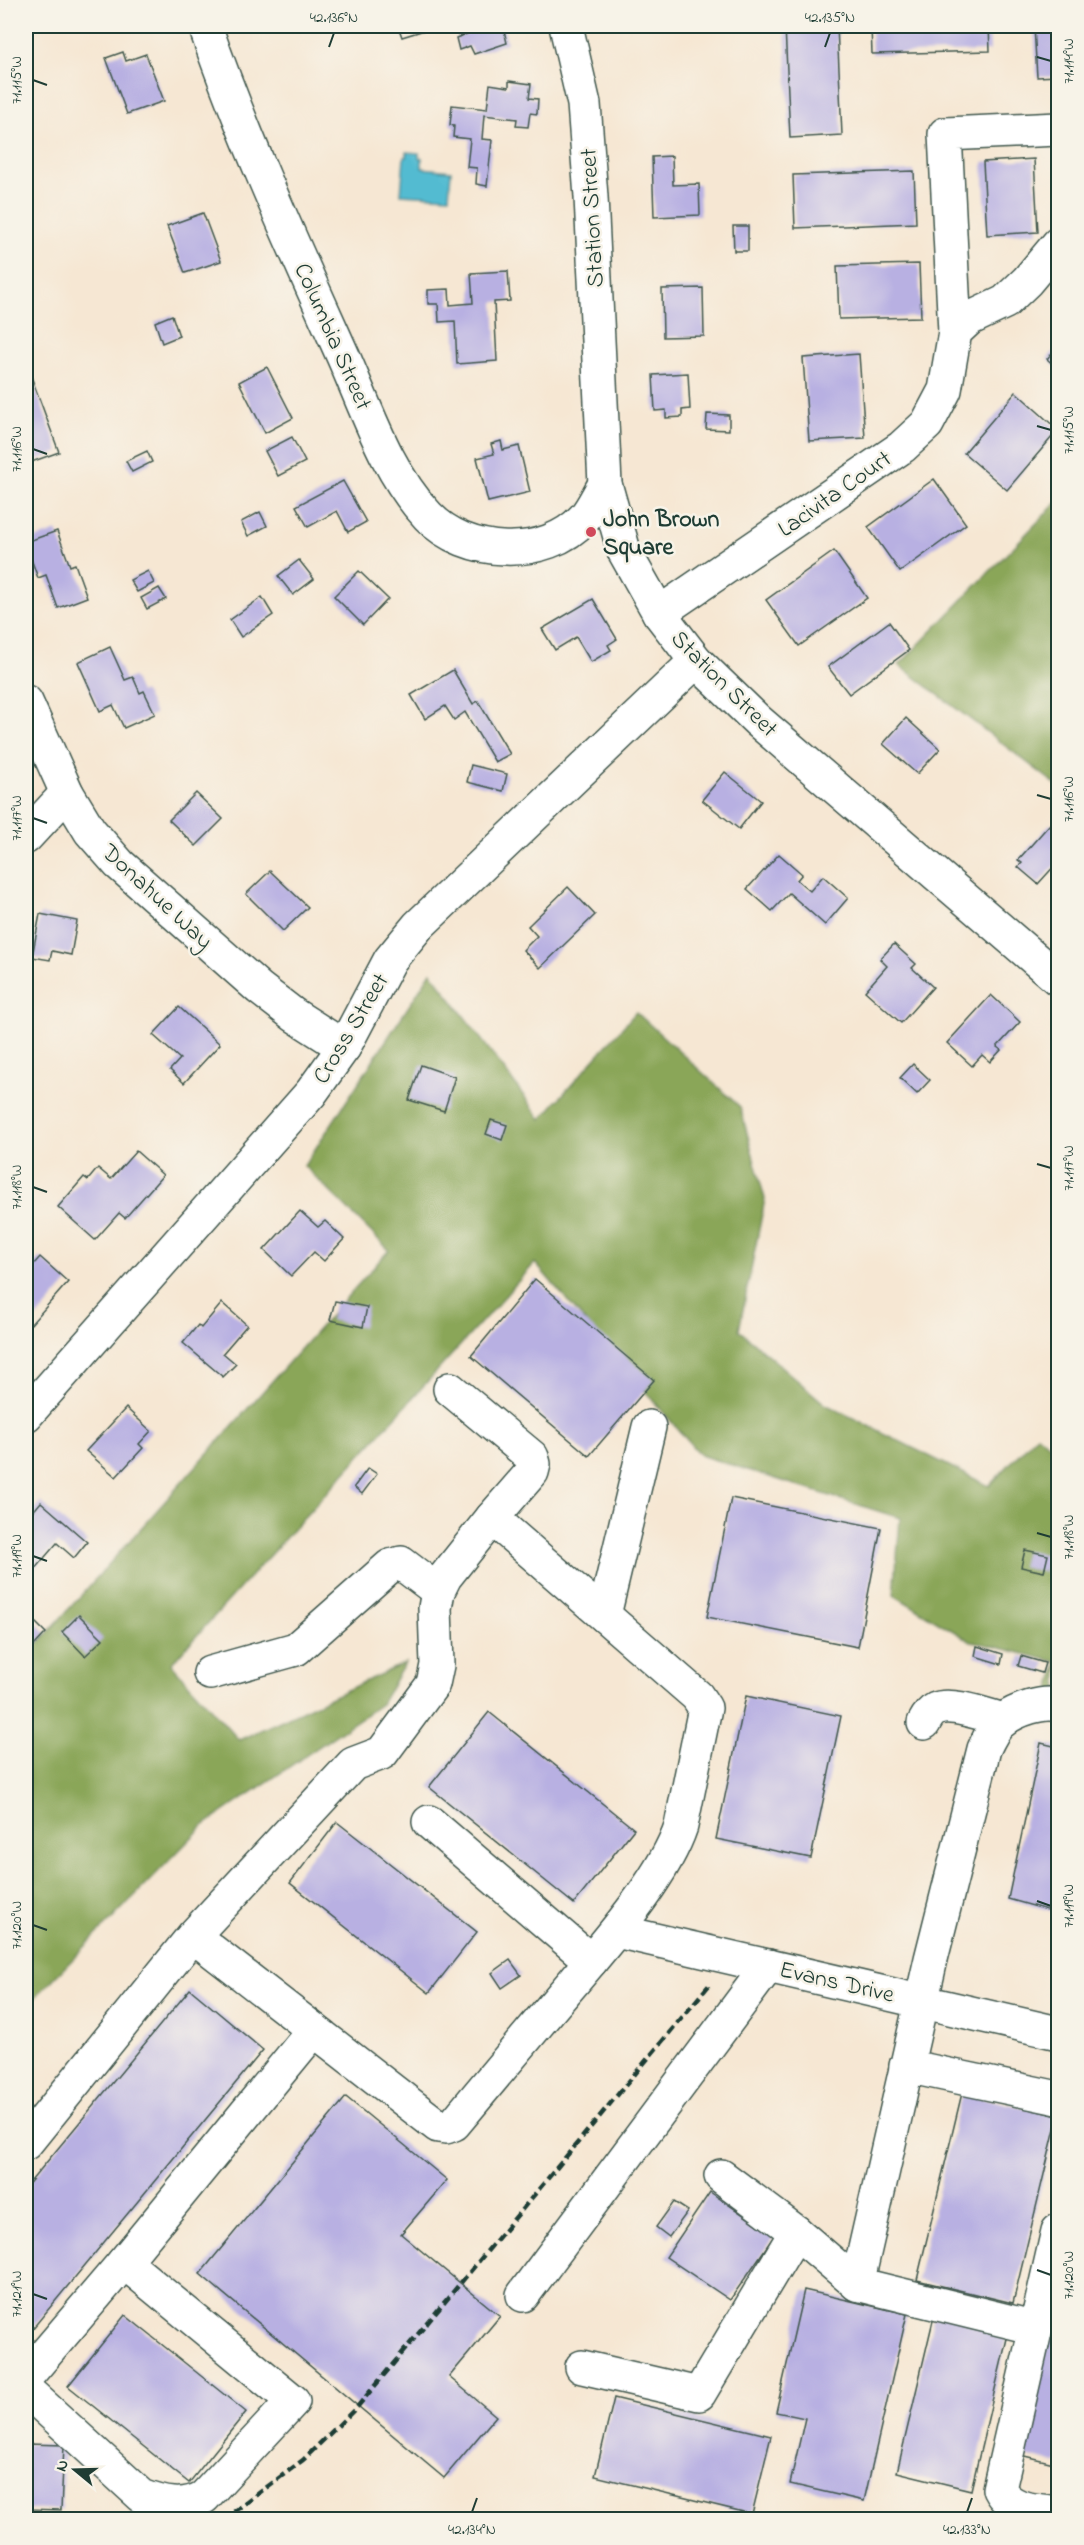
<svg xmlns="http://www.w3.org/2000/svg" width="1084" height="2545" viewBox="0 0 1084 2545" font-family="'Indie Flower',sans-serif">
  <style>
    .forest { fill: #8aa658; stroke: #547246; stroke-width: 1.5 }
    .water { fill: #53bbd1; stroke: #397c82; stroke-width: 1.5 }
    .building { fill: #b8b0e2 }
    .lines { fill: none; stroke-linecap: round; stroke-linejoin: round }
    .minor-casing { stroke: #3f564c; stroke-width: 36 }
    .minor { stroke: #fff; stroke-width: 33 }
    .rail { stroke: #1f3d34; stroke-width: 4.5; stroke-dasharray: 9 4.5; stroke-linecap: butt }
    .ticks { fill: none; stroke: #1f3d34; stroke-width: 2 }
    .poi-dot { fill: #d1495b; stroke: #f7f3e8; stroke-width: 2 }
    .labels { text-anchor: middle; stroke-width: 5; stroke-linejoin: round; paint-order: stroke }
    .street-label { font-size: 24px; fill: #1f3d34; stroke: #f7f3e8 }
    .poi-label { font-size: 24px; font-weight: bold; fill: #1f3d34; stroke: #f7f3e8; text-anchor: start }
    .neatline { fill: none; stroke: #1f3d34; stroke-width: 2 }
    .ticks-label { font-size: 15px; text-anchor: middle; fill: #1f3d34 }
  </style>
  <rect width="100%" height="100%" fill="#f7f3e8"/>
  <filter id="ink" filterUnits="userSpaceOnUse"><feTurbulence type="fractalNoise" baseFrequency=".0167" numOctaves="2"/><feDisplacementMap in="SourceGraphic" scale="12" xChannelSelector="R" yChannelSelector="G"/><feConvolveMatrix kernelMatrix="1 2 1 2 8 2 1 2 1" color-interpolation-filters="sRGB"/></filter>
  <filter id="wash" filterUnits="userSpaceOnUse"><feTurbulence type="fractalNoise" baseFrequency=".008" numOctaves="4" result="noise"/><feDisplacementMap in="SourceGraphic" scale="24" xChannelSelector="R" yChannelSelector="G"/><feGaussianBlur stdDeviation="1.35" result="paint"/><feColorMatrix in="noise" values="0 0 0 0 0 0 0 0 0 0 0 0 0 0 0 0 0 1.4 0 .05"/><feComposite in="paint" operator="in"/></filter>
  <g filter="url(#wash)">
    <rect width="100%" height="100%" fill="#f6e7d3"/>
    <g class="forest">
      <path d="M1058 501V786L899 665Z"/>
      <path d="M431 972 541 1119 636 1012 740 1107 765 1199 739 1330 825 1404 989 1486 1037 1435 1058 1451V1695L1050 1693 1057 1662 968 1640 894 1595 900 1518 700 1455 535 1263 171 1664 239 1740 405 1663 381 1704 203 1826 26 2007V1657L389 1250 304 1166Z"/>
    </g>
    <path class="water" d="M406 152 419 153V158H422V168L451 171 449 197 401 194 404 157H406Z"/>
    <g id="blocks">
      <g class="building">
        <path d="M398 26H430L431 28 402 37Z"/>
        <path d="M465 26H503L507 43 474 54 470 46 459 50 456 38 467 34Z"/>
        <path d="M785 26H837L842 135 790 138Z"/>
        <path d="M871 26H989L990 51 872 54Z"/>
        <path d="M1034 26H1058V76L1037 77Z"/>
        <path d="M123 52 126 61 146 54 164 101 127 114 106 58Z"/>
        <path d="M509 81 531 84 529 98 538 99 537 114 530 113 528 127 516 126 517 119 484 115 482 139 492 140 487 186 476 184 477 168 467 167 470 139 453 137 454 126 450 125 452 105 487 109 490 84 509 87Z"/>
        <path d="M672 156 673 185 699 184 700 215 654 217 652 157Z"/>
        <path d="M1034 159 1038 232 987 235 983 162Z"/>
        <path d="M914 171 916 223 795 228 793 175Z"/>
        <path d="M203 213 221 261 185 273 167 226Z"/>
        <path d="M733 226H748V251H734Z"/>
        <path d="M919 264 921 317 839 319 837 266Z"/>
        <path d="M508 271 510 301 494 302 497 361 457 364 455 321 439 322 438 304H428V290L449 289 450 305 473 303 471 273Z"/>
        <path d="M703 288 704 336 663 337 662 289Z"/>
        <path d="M172 315 179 336 162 343 155 322Z"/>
        <path d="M1058 346V369L1047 359Z"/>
        <path d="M859 354 865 438 809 441 803 358Z"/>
        <path d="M267 367 293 418 265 433 239 382Z"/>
        <path d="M28 368 59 452 26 464V369Z"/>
        <path d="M688 373 690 409 682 410V417L666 418V410L655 411 653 375Z"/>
        <path d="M1016 392 1058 430 1007 490 964 453Z"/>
        <path d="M707 414 729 415V430L706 429Z"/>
        <path d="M292 437 305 462 278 476 265 451Z"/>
        <path d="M501 441 503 450 519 446 530 492 488 502 477 458 494 454 491 444Z"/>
        <path d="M147 451 152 462 132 472 126 461Z"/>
        <path d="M934 479 966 524 900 572 868 527Z"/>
        <path d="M343 481 366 522 348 532 337 511 308 527 296 506Z"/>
        <path d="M260 512 267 526 248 536 241 522Z"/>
        <path d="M57 531 70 566 75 564 87 597 58 608 46 575 38 578 26 545V542Z"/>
        <path d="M834 551 867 598 799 646 766 600Z"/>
        <path d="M299 560 314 579 293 595 278 576Z"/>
        <path d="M148 571 154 583 137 592 130 580Z"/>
        <path d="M359 571 388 599 363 625 334 596Z"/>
        <path d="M159 588 166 599 147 609 141 598Z"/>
        <path d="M262 597 273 615 241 637 230 620Z"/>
        <path d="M593 599 617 639 608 645 611 650 591 662 576 637 555 650 542 629Z"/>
        <path d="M889 622 909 650 849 694 828 667Z"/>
        <path d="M110 647 125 680 133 677 140 693 144 691 155 714 124 728 113 705 100 711 78 662Z"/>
        <path d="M453 670 473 704 478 701 510 754 495 762 465 712 454 720 445 706 425 719 411 695Z"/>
        <path d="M906 718 940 749 917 774 883 744Z"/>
        <path d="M471 765 507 774 503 791 467 782Z"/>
        <path d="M725 772 761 801 739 829 702 800Z"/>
        <path d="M196 793 223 819 196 846 169 820Z"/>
        <path d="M1050 824 1058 832V862L1038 884 1018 867 1022 863 1018 860Z"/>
        <path d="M779 854 802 874 797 880 810 891 823 876 848 898 825 925 789 893 772 911 747 889Z"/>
        <path d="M270 871 308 907 283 931 246 894Z"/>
        <path d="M568 887 595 915 540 968 523 950 537 936 528 926Z"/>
        <path d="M40 914 77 921 71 955 52 951 50 960 32 957Z"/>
        <path d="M894 944 916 964 912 968 933 987 901 1023 865 991 887 966 880 959Z"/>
        <path d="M991 995 1020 1022 997 1047 1001 1050 990 1062 982 1055 972 1066 947 1043Z"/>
        <path d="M179 1007 220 1044 184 1083 170 1070 180 1059 153 1035Z"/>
        <path d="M913 1064 930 1080 917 1094 900 1078Z"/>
        <path d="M421 1065 455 1077 444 1111 409 1100Z"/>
        <path d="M491 1120 507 1125 502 1140 486 1134Z"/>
        <path d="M136 1151 163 1175 125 1218 119 1213 95 1240 58 1207 84 1177 88 1180 98 1168 111 1179Z"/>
        <path d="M300 1211 318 1227 325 1221 344 1239 324 1261 314 1252 291 1276 264 1250Z"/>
        <path d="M40 1257 68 1282 31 1324 26 1319V1273Z"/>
        <path d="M535 1279 654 1380 589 1456 471 1356Z"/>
        <path d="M335 1301 367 1307 363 1327 330 1320Z"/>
        <path d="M222 1303 247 1325 223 1353 236 1364 223 1377 183 1343 198 1325 201 1328Z"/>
        <path d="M126 1408 151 1431 139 1444 143 1448 116 1477 86 1451Z"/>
        <path d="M368 1468 377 1474 362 1494 354 1487Z"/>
        <path d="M731 1498 881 1528 858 1647 707 1617Z"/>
        <path d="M41 1502 87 1542 74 1558 57 1543 33 1571 26 1564V1526L28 1523 26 1520Z"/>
        <path d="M1025 1550 1048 1555 1044 1572 1021 1567Z"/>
        <path d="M79 1615 103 1639 85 1656 62 1632Z"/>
        <path d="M34 1621 46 1633 34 1646 26 1637V1630Z"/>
        <path d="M977 1646 1003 1654 1001 1664 975 1656Z"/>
        <path d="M1021 1656 1045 1663 1042 1673 1018 1666Z"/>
        <path d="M746 1696 841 1716 811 1858 716 1839Z"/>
        <path d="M489 1712 634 1829 574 1904 429 1787Z"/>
        <path d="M1041 1743 1058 1747V1913L1008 1899Z"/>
        <path d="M337 1822 477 1932 429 1993 290 1883Z"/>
        <path d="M510 1960 521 1975 502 1988 492 1973Z"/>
        <path d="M190 1989 263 2050 33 2328 26 2321V2187Z"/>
        <path d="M962 2093 1058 2116 1013 2303 917 2280Z"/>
        <path d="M346 2097 447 2180 401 2234 500 2316 449 2377 496 2416 444 2478 200 2274Z"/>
        <path d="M710 2192 774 2236 730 2300 666 2257Z"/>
        <path d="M674 2202 688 2211 669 2237 656 2227Z"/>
        <path d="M804 2290 907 2314 864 2501 790 2484 805 2418 776 2412Z"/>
        <path d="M1058 2299V2464L1020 2455Z"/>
        <path d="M935 2312 1009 2330 971 2490 897 2472Z"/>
        <path d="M125 2315 246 2412 189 2483 68 2386Z"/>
        <path d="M614 2398 771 2436 752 2514 595 2476Z"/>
        <path d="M26 2444 64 2445 61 2510 26 2509Z"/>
      </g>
    </g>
  </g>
  <g filter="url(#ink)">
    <use href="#blocks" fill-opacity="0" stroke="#3f564c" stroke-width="1.5"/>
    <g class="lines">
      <defs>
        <g id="minor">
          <path d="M205 26C244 138 294 247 343 356 367 410 387 473 428 516 465 556 546 561 584 518 592 509 598 495 605 484"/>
          <path d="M566 26 584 104 591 197 605 484 624 551 659 613 696 661 757 720 1058 979"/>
          <path d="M955 332 945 134 1058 129"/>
          <path d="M659 613 902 447 927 424 945 390 955 332 969 319 1005 302 1027 281 1058 244"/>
          <path d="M26 702 67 793 90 831 119 864 259 988 294 1015 344 1047"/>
          <path d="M26 837 67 793"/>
          <path d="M450 1389 532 1457 534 1464 532 1472 492 1518"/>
          <path d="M26 1415 311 1093 344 1047 390 960 418 926 696 661"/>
          <path d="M604 1615 649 1427"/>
          <path d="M210 1673 296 1649 390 1566 401 1563 438 1591"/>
          <path d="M924 1723C927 1717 930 1712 936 1709 951 1702 988 1716 1004 1720"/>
          <path d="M429 1822 591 1961"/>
          <path d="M616 1931 1058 2033"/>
          <path d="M906 2066 1058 2098"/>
          <path d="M26 2143 193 1936 353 1764 382 1753 433 1684 437 1665 435 1608 438 1591 445 1577 492 1518 697 1696 705 1708 681 1826C664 1877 610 1938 575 1980 534 2028 494 2076 454 2124L446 2127 438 2126 193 1936"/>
          <path d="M721 2176 796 2232"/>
          <path d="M1058 2231 999 2489C1010 2511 1037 2510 1058 2513"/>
          <path d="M124 2262 314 2030"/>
          <path d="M857 2284 1036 2328"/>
          <path d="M523 2295 768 1966"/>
          <path d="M582 2367 699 2394 796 2232 857 2284 931 1959 984 1749C989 1738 994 1727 1003 1720 1017 1710 1042 1701 1058 1705"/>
          <path d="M26 2377 124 2262 293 2401 204 2497C184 2509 163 2504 142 2496L26 2390"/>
        </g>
      </defs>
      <use href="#minor" class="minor-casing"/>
      <use href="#minor" class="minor"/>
      <path class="rail" d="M223 2520 303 2460 358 2406 710 1984"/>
    </g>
  </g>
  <path class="ticks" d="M329 47 334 33M825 47 830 33M1037 57 1051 61M33 80 47 85M1037 426 1051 430M33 449 47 454M1037 795 1051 799M33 818 47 823M1037 1164 1051 1168M33 1187 47 1192M1037 1533 1051 1537M33 1556 47 1561M1037 1901 1051 1906M33 1925 47 1930M1037 2270 1051 2275M33 2294 47 2299M472 2512 477 2498M967 2512 972 2498"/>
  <circle class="poi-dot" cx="591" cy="532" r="6"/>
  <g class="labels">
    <g class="street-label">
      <text transform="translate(591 218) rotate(-93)" y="8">Station Street</text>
      <text transform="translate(334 336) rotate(66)" y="8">Columbia Street</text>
      <text transform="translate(834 493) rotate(-35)" y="8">Lacivita Court</text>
      <text transform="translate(725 683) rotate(45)" y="8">Station Street</text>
      <text transform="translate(158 896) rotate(43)" y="8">Donahue Way</text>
      <text transform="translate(350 1028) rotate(-59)" y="8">Cross Street</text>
      <text transform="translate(837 1981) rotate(13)" y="8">Evans Drive</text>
    </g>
    <g class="poi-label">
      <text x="603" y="526">John Brown<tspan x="603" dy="28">Square</tspan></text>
    </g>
  </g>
  <rect width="1084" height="2545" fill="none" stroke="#f7f3e8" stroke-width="66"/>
  <g transform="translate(75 2470) rotate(289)" stroke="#f7f3e8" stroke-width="4.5" paint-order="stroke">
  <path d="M0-4.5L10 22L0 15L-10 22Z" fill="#1f3d34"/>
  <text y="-9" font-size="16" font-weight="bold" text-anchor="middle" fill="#1f3d34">N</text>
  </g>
  <rect x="33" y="33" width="1018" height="2479" class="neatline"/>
  <g class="ticks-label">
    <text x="334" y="22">42.136°N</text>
    <text x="830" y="22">42.135°N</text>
    <text transform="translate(1068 61) rotate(-90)" y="5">71.114°W</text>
    <text transform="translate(16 80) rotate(-90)" y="5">71.115°W</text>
    <text transform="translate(1068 430) rotate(-90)" y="5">71.115°W</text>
    <text transform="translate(16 449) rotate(-90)" y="5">71.116°W</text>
    <text transform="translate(1068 799) rotate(-90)" y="5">71.116°W</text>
    <text transform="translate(16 818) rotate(-90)" y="5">71.117°W</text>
    <text transform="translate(1068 1168) rotate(-90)" y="5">71.117°W</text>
    <text transform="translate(16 1187) rotate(-90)" y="5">71.118°W</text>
    <text transform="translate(1068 1537) rotate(-90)" y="5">71.118°W</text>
    <text transform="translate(16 1556) rotate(-90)" y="5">71.119°W</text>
    <text transform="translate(1068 1906) rotate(-90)" y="5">71.119°W</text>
    <text transform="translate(16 1925) rotate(-90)" y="5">71.120°W</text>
    <text transform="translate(1068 2275) rotate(-90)" y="5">71.120°W</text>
    <text transform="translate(16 2294) rotate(-90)" y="5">71.121°W</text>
    <text x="472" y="2534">42.134°N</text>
    <text x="967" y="2534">42.133°N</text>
  </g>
</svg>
